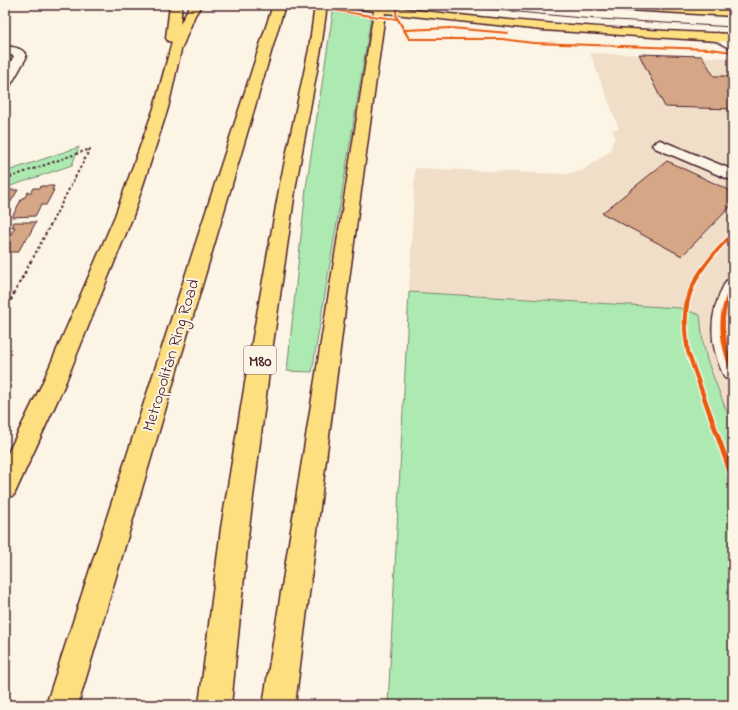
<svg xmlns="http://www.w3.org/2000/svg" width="738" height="710" viewBox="0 0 738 710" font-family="'Indie Flower',sans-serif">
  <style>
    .built { fill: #f0dec9 }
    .green { fill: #aceab1; stroke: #7b846e }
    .building { fill: #d5a787; stroke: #4a1f2b }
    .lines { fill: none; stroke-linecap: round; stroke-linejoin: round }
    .minor-casing { stroke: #4a1f2b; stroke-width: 3 }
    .highway-casing { stroke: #4a1f2b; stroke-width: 3 }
    .path-far1 { stroke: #4a1f2b; stroke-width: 2; stroke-dasharray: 2.5 2.5; stroke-linecap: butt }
    .path { stroke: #4a1f2b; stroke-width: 2.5; stroke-dasharray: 3 3; stroke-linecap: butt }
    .minor { fill: #fcf5e5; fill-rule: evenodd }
    .highway { fill: #fedf80; fill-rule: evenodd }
    .tram { stroke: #4a1f2b; stroke-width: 1 }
    .cycleway-casing { stroke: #fcf5e5; stroke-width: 3 }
    .cycleway { fill: #e8590c; fill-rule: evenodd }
    .labels { text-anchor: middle; stroke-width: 4; stroke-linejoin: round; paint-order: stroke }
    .shield { fill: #fcf5e5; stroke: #7f5f63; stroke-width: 1 }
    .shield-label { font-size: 16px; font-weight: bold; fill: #4a1f2b }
    .street-label { font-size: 17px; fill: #4a1f2b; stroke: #fcf5e5 }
  </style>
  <rect width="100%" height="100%" fill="#fcf5e5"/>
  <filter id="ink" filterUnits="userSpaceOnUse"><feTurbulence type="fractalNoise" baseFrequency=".025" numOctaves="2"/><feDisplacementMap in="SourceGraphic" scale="8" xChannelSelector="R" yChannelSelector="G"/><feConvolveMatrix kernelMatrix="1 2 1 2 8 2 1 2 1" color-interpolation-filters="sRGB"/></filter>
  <g filter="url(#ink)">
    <path class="built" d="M590 53 733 58V428L707 360 703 342 700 315 680 308 409 292 415 168 565 174 582 171 610 151 615 136 612 129H619Z"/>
    <g class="green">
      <path d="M333 12 371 18 312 372 287 371 306 188Z"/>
      <path d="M79 147 72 165 5 188V172Z"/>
      <path d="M409 292 680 308 700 315 703 342 707 360 733 428V705H388Z"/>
    </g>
    <g class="building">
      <path d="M639 54 702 56 714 76H727L733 85V109L665 107Z"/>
      <path d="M667 161 733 192V204L682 256 602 213Z"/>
      <path d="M41 186H54L52 190H54L46 205H41L35 216 12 217 22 198 25 197 28 192H31L33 188H40Z"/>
      <path d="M5 190H18L10 203 5 205Z"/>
      <path d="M14 222H36L27 239 25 240 18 252H8L5 258V238L8 234H11L15 227H12Z"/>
    </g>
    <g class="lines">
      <defs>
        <g id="minor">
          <path d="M718 33 733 41V50L714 40 712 37 714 34Z"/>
          <path d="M5 46C13 47 26 48 26 58L10 86 5 87V72L14 56 5 54Z"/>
          <path d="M660 140 733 170V181L655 148 652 145 655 142Z"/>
          <path d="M733 279V380L725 378C708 344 708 314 726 281Z"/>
        </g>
        <g id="highway">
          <path d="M170 5H182L180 24 190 5H202L195 15 181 50 168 108 133 216 64 386 14 495 5 499V459L42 384 115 216 154 108 172 42 168 41 166 38Z"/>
          <path d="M273 5H285L78 705H46Z"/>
          <path d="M315 5H327L321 49 296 184 270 365 249 528 231 705H199L221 528 248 365 280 184 309 49Z"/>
          <path d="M346 5H386L385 6C501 22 617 29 733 34V42L542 30 385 13 346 302 295 705H263L374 11 352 8Z"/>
          <path d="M586 5H652L733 10V16L592 8Z"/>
        </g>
      </defs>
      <use href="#minor" class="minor-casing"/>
      <use href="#highway" class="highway-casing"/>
      <path class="path-far1" d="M5 179 90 149 32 260"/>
      <path class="path" d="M5 311 32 259"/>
      <use href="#minor" class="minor"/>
      <use href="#highway" class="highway"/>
      <path class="tram" d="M444 5 582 18 733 27"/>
      <defs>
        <g id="cycleway">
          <path d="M300 5H306L364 14 396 18 395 16 396 5H398L397 16 405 29 451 27 508 32 509 33 508 34 451 29 406 31 410 38H502L533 42 710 48 733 51V53L710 50 533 44 502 40H409L408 39 397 20 364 16Z"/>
          <path d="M732 232H733V236C711 258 690 282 688 315 687 327 689 340 690 352L733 471V482L731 481 730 479 686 352C684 340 682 328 683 315 685 281 709 256 732 232Z"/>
          <path d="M733 284V290L730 297 727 307 725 318V328L728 349 733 364V373H731L730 371C719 339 715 316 731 285Z"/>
        </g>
      </defs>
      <use href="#cycleway" class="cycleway-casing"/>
      <use href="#cycleway" class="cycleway"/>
    </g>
  </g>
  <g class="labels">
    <rect class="shield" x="244" y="346" width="32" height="28" rx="3"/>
    <g class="shield-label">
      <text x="260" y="366">M80</text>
    </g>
    <g class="street-label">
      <text transform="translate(170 355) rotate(-73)" y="6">Metropolitan Ring Road</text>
    </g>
  </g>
  <rect width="738" height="710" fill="none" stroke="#fcf5e5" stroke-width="20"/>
  <rect x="10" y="10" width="718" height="690" fill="none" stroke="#4a1f2b" stroke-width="1.5" filter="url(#ink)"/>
</svg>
